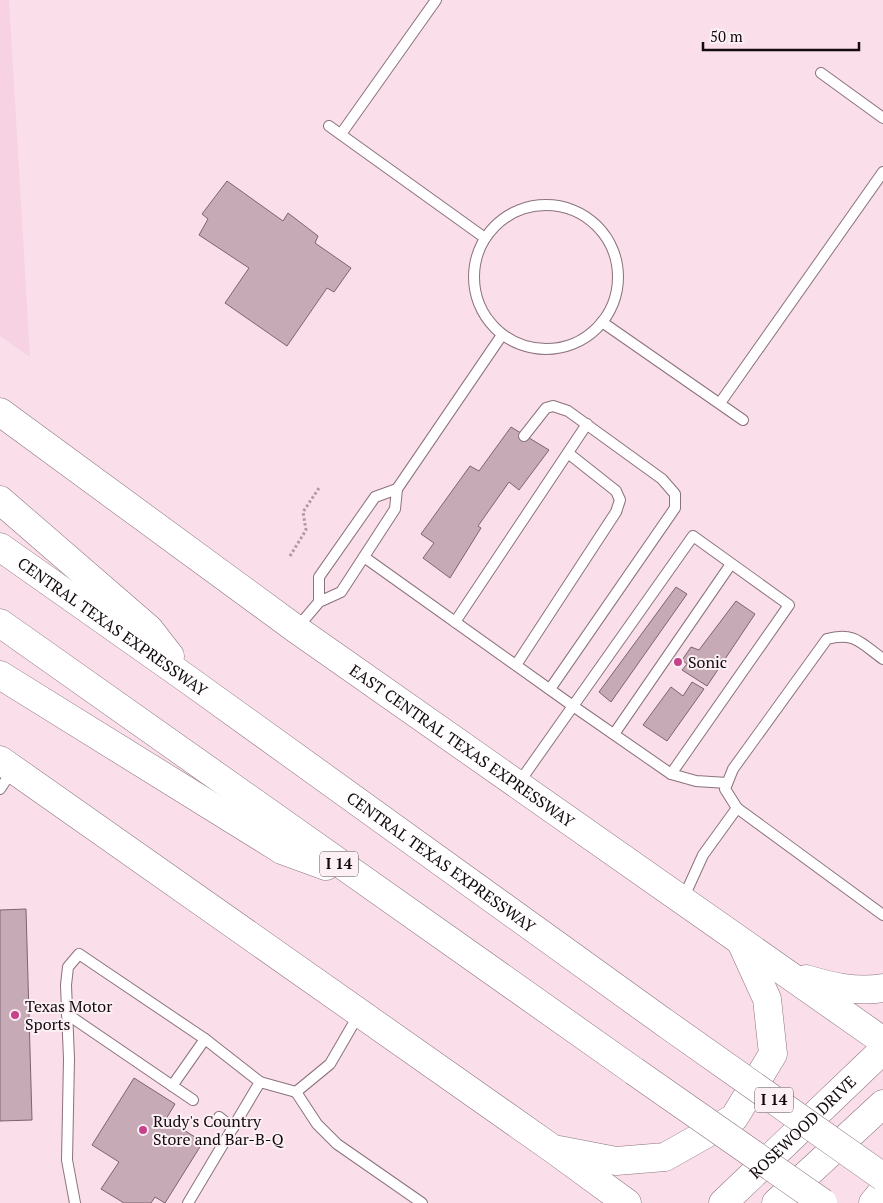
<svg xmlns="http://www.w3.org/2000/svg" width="883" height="1203" viewBox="0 0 883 1203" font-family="'PT Serif',serif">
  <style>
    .built { fill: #f6d2e2 }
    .building { fill: #c6abb7; stroke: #7d646f }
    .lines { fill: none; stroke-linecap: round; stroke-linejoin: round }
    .service-casing { stroke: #8b727e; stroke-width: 12 }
    .secondary-casing { stroke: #8b727e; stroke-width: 29 }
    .motorway-casing { stroke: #8b727e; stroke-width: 29 }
    .path { stroke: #af9aa3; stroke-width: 3; stroke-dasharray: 2.5 2.5; stroke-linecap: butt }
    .service { stroke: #fff; stroke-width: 10 }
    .secondary { stroke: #fff; stroke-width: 28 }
    .motorway { stroke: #fff; stroke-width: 28 }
    .motorway-bridge-casing { stroke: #8b727e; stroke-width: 29; stroke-linecap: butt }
    .motorway-bridge { stroke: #fff; stroke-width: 28 }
    .poi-dot { fill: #c4438c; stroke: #fcf0f5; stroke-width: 2 }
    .labels { text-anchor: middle; stroke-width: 4; stroke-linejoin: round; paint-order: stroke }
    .shield { fill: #fcf0f5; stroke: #594f53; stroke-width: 1 }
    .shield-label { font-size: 15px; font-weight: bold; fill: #130a0e }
    .street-label { font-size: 16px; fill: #130a0e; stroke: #fcf0f5 }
    .poi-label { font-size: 16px; fill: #130a0e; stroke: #fcf0f5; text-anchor: start }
  </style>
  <rect width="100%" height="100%" fill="#fadeea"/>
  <path class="built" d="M0 0H9L30 357 0 336Z"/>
  <g class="building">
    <path d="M227 181 283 221 288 213 318 236 315 243 351 268 334 292 327 288 287 346 225 303 249 268 199 235 208 219 202 214Z"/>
    <path d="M511 427 549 450 519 490 509 482 478 526 481 528 450 578 423 558 434 543 421 534 470 466 479 471Z"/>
    <path d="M676 587 687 594 611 702 599 692Z"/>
    <path d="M736 601 755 614 707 686 682 670 687 664 682 660 691 647 699 650Z"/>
    <path d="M692 682 704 689 667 741 643 725 671 687 683 696Z"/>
    <path d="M26 909 32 1120 0 1121V910Z"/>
    <path d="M134 1078 175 1104 166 1119 203 1142 165 1203 155 1197 151 1203H124L101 1189 119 1162 92 1145Z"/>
  </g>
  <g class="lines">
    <defs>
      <g id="service">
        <path d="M821 73 883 118"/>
        <path d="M329 126 485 238"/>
        <path d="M341 134 436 0"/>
        <circle cx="546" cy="277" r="72"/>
        <path d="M602 322 743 420"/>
        <path d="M720 403 883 172"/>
        <path d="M524 436 546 408 553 406 568 411 662 479 675 494V508L550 689"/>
        <path d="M397 489 502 335"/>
        <path d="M364 557 573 706 693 536 789 605 671 774"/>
        <path d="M455 622 587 424"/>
        <path d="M297 628 319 602 341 592 395 509 397 489 375 497 319 577V602"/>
        <path d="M883 659C862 644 854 631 827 639L733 769 725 789 737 808 883 915"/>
        <path d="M516 665 616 512 620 500 616 491 568 453"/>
        <path d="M614 734 731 564"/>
        <path d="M518 784 573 706 671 774 696 781 727 783"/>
        <path d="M0 789 12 771"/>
        <path d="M683 899 703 855 737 808"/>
        <path d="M67 1014 193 1100"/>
        <path d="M172 1086 205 1039"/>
        <path d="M296 1092 317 1124 337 1144 422 1203"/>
        <path d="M219 1117 233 1128"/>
        <path d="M75 1203 67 1160 69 1059 66 985 68 967 79 954 205 1039 260 1082"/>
        <path d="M188 1203 260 1082 296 1092 330 1064 359 1014"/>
      </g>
      <g id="secondary">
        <path id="s1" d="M0 412 296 629 883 1041"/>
        <path d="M0 760 553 1149 627 1203"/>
        <path d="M806 979C832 987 856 992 883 988"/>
        <path d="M559 1150 616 1161 665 1157 734 1118 773 1054 767 999 741 942"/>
        <path id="s2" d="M723 1203 883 1050"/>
        <path d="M776 1203 883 1104"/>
        <path d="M873 1203 883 1191"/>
      </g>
      <g id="motorway">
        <path d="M0 500 149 629 170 656"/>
        <path id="s3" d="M0 547 190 681 665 1023"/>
        <path d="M0 623 634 1071"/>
        <path d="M0 675 282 850 326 866"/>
      </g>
    </defs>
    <use href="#service" class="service-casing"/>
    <use href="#secondary" class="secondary-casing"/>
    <use href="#motorway" class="motorway-casing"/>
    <path class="path" d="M290 556 306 530 303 512 319 488"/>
    <use href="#service" class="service"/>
    <use href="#secondary" class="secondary"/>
    <use href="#motorway" class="motorway"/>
    <defs>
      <g id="motorway-bridge">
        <path d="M665 1023 883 1177"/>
        <path d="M634 1071 823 1203"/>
      </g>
    </defs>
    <use href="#motorway-bridge" class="motorway-bridge-casing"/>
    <use href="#motorway-bridge" class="motorway-bridge"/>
  </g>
  <g class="poi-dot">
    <circle cx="678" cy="662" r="5"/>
    <circle cx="15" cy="1015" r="5"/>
    <circle cx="143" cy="1130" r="5"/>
  </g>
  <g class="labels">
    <g class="shield">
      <rect x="320" y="851.5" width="38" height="25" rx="4"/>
      <rect x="755" y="1087.5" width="38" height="25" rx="4"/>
    </g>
    <g class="shield-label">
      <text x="339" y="869">I 14</text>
      <text x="774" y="1105">I 14</text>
    </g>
    <g class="street-label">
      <text dy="6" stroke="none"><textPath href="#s3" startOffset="138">CENTRAL TEXAS EXPRESSWAY</textPath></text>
      <text dy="6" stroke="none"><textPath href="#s1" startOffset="570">EAST CENTRAL TEXAS EXPRESSWAY</textPath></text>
      <text dy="6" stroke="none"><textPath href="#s3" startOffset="542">CENTRAL TEXAS EXPRESSWAY</textPath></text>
      <text dy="6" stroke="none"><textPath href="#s2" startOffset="110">ROSEWOOD DRIVE</textPath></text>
    </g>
    <g class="poi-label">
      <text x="688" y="668">Sonic</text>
      <text x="25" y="1012">Texas Motor<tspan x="25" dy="18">Sports</tspan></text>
      <text x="153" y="1127">Rudy's Country<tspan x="153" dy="18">Store and Bar-B-Q</tspan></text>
    </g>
  </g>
  <path d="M703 42v8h156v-8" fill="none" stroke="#130a0e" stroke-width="2.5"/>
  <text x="710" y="42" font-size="15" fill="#130a0e" stroke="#fcf0f5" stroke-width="4" paint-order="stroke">50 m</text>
</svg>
